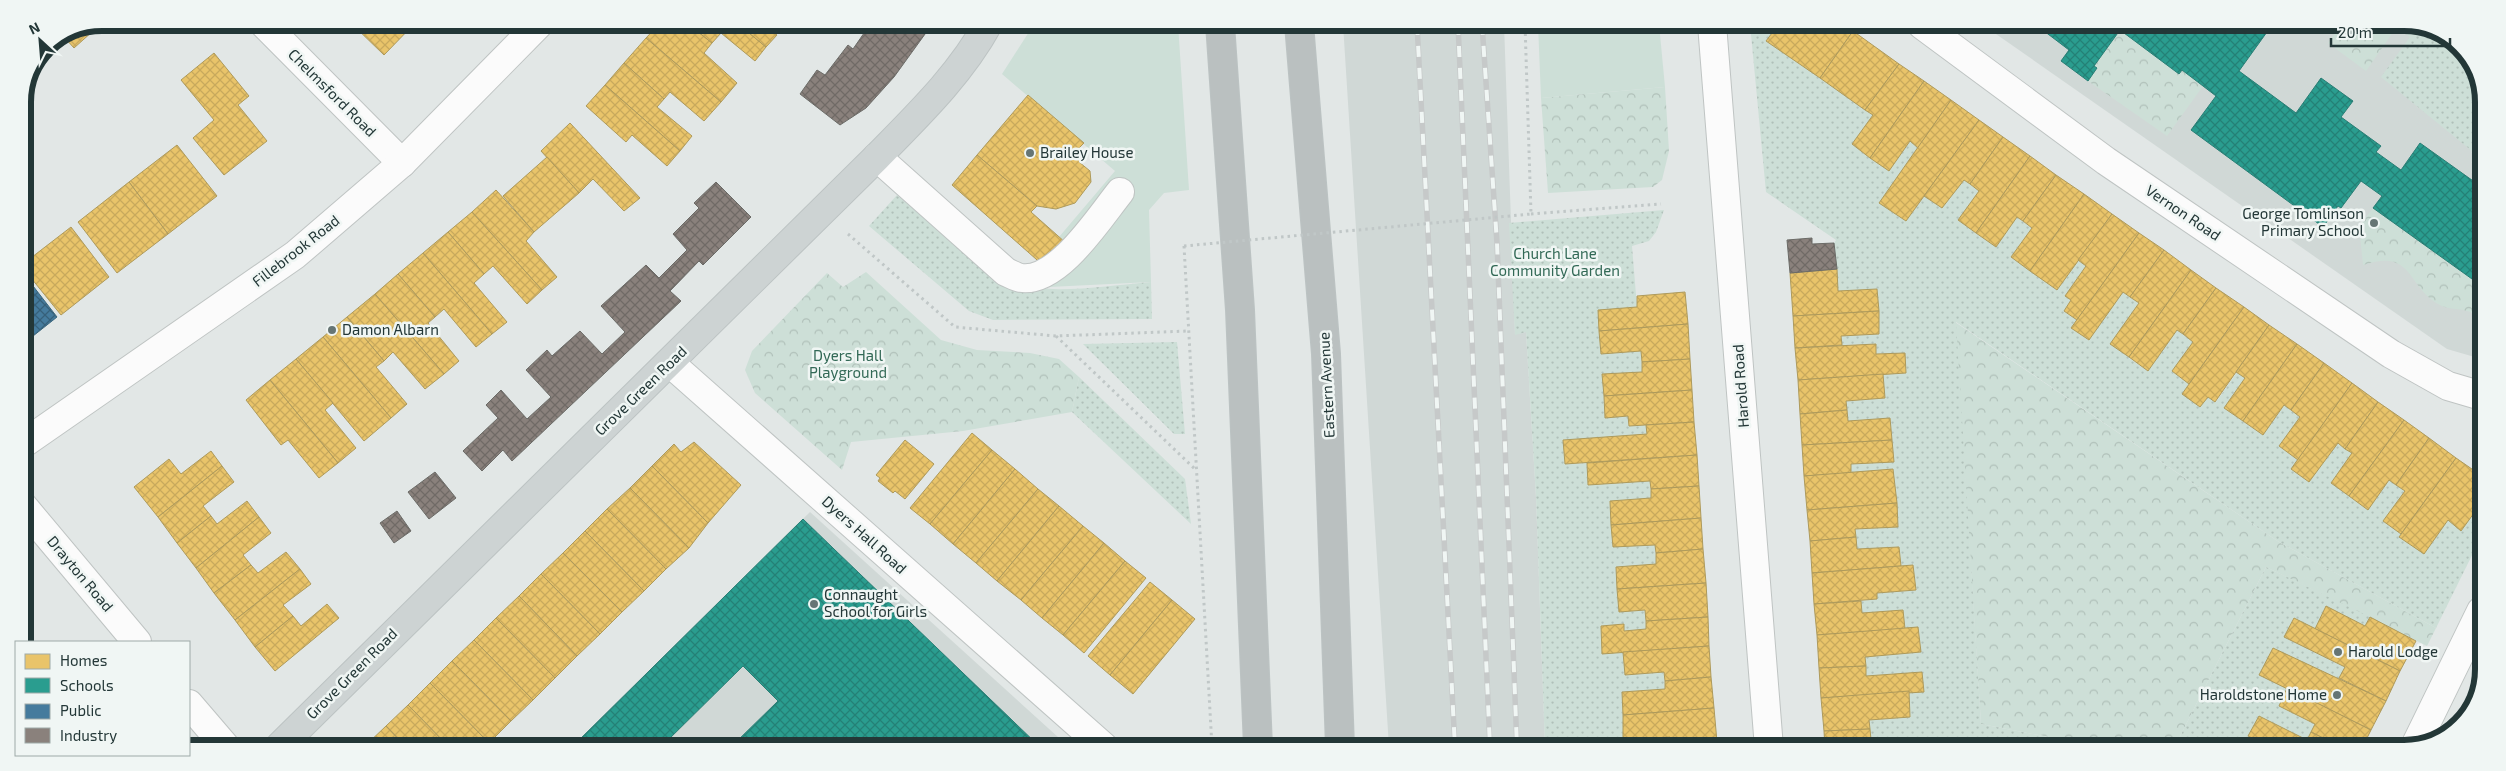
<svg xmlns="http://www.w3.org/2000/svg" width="2506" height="771" viewBox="0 0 2506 771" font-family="'Exo 2',sans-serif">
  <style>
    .built { fill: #d0d8d6 }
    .grass { fill: #cddfd7 }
    .park { fill: url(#park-crowns) }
    .garden { fill: url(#garden-dots) }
    .homes { fill: url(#homes-cross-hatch); stroke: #ae9a5b }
    .schools { fill: url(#schools-cross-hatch); stroke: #287e75 }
    .public { fill: url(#public-cross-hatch); stroke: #3b677e }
    .industry { fill: url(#industry-cross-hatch); stroke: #6b6b67 }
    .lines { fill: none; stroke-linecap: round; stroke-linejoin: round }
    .minor-casing { stroke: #bfc4c3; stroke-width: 30 }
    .major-casing { stroke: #bcc3c3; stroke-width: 30 }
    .highway-casing { stroke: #bcc3c3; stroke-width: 30 }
    .path { stroke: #c0c7c7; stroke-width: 3; stroke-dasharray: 2.5 4; stroke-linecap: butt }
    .minor { stroke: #fbfbfb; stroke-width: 28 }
    .major { stroke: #cdd3d3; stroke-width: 28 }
    .highway { stroke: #bac0c0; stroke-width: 28 }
    .rail-casing { stroke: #c6c9c9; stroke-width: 5.5 }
    .rail { stroke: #f0f6f4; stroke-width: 4; stroke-dasharray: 11; stroke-linecap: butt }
    .path-bridge { stroke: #c0c7c7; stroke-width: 3; stroke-dasharray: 2.5 4; stroke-linecap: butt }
    .poi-dot { fill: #667574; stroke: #f0f6f4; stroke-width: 2 }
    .labels { text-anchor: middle; stroke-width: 5; stroke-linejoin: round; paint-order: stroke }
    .street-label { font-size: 15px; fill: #233737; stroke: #f0f6f4 }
    .poi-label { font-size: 15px; fill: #233737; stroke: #f0f6f4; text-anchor: start }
    .park-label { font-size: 15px; fill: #326956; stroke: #f0f6f4 }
    .rim { fill: none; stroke: #233737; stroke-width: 6 }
  </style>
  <defs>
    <pattern id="park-crowns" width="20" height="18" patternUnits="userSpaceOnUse" patternTransform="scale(1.25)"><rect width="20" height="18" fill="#cddfd7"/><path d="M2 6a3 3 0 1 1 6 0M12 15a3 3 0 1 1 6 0" fill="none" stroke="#b0c0b9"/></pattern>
    <pattern id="garden-dots" width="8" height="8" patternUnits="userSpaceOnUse" patternTransform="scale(1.25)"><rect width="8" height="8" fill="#cddfd7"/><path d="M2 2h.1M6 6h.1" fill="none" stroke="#b0c0b9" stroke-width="1.8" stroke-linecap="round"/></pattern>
    <pattern id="homes-cross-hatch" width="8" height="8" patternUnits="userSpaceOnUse" patternTransform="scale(1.25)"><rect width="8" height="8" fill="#e9c46a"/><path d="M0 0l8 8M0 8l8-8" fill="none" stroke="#c8a95c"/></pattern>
    <pattern id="schools-cross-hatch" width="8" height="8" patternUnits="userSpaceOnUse" patternTransform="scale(1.25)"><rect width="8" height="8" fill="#2a9d8f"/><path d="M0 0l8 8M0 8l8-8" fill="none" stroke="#248176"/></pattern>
    <pattern id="public-cross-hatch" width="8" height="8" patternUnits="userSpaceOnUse" patternTransform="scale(1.25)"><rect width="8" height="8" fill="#457b9d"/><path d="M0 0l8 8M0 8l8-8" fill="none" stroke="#36607a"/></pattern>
    <pattern id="industry-cross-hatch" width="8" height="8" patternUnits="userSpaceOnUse" patternTransform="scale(1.25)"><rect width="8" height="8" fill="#8a817c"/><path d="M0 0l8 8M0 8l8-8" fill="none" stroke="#706a66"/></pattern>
  </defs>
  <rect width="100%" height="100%" fill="#e2e7e6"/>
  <g class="built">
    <path d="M1343 24H1504L1515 334 1526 332 1536 497 1545 747H1389Z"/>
    <path d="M1983 25H2425L2467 53 2483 97 2482 353 2478 358 2447 349Z"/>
    <path d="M810 512 1069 747 573 746Z"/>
  </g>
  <g class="grass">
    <path d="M1034 24H1178L1189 190 1164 193 1149 210 1151 282 1049 287 1045 267 1066 242 1059 237 1115 171 1002 74Z"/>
    <path d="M1538 24H1659L1665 87 1541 98Z"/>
  </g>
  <g class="park">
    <path d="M2341 25H2398L2366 71 2328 43Z"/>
    <path d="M2120 30 2179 73 2182 70 2203 86 2167 136 2088 81 2097 69 2094 66Z"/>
    <path d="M1665 87 1669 151 1662 180 1653 187 1548 193 1541 98Z"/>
    <path d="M2373 208 2472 278 2483 264 2482 305 2474 314C2463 307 2449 311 2438 304 2406 285 2413 248 2363 265L2359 226Z"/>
    <path d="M866 272 941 340 977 350 1030 353 1059 359 1079 377 1072 412 963 431 851 442 842 470 755 393 745 370 752 351 827 273 843 287Z"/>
    <path d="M1955 322 2279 542 2436 628 2427 646 2266 567 2174 748H2106L1981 724Z"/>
  </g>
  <g class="garden">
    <path d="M1750 24 1778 25 1767 41 1873 115 1852 144 1870 158 1910 141 1918 148 1879 203 1906 221 1924 196 1942 208 1964 180 1979 191 1958 220 1996 247 2017 217 2032 228 2011 257 2057 290 2078 260 2086 266 2065 296 2071 300 2064 311 2077 320 2071 328 2088 340 2123 292 2139 303 2110 344 2137 346 2129 358 2148 371 2177 330 2193 342 2172 371 2189 384 2182 394 2208 397 2216 402 2237 372 2245 378 2224 408 2263 435 2284 405 2300 417 2279 446 2298 460 2291 469 2309 482 2338 443 2352 453 2331 483 2368 510 2389 480 2405 491 2384 521 2401 534 2400 537 2424 554 2448 520 2461 530 2482 502 2481 537 2436 628 2279 542 1956 322 1981 724 2106 748H1913L1912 738 1871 740 1869 720 1910 717 1909 691 1924 692 1922 673 1866 676 1865 657 1921 651 1918 627 1905 629 1903 610 1862 613 1861 601 1877 599V593L1916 590 1913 565 1901 566 1899 547 1857 549 1855 529 1898 527 1893 469 1851 473V464L1894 461 1890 418 1848 421 1846 401 1885 398 1883 374 1906 373 1905 353 1876 354 1875 344 1842 345 1841 336 1879 334 1877 289 1838 291 1834 243 1836 240 1766 192Z"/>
    <path d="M2398 25H2425L2467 53 2483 97V160L2381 77 2410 37 2397 27Z"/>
    <path d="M897 195 998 280C1045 297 1102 286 1151 282L1152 319 993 320 969 311 869 226Z"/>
    <path d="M1664 210 1656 232 1649 241 1632 246 1637 307 1598 311 1601 354 1641 351 1642 372 1603 374 1605 417 1628 416 1629 426 1646 425 1647 434 1563 441 1565 464 1587 463 1588 485 1650 481 1651 498 1610 502 1613 547 1655 545 1656 564 1616 567 1619 612 1645 610 1646 629 1624 631V624L1601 626 1602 653 1623 652 1625 675 1664 672 1665 689 1622 692 1623 715 1670 737V745L1637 748 1545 747 1536 497 1526 332 1515 335 1509 223Z"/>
    <path d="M1177 342 1185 434H1174L1083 344Z"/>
    <path d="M1079 377 1185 479 1191 524 1072 412Z"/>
    <path d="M2266 567 2370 617 2365 626 2326 606 2315 629 2293 619 2285 637 2345 667 2338 680 2273 648 2260 675 2287 688 2279 706 2315 724 2307 740 2259 716 2249 736 2257 741 2253 748H2174Z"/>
  </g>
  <g class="homes">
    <path d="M102 23 74 48 65 38 102 23H119L109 32Z"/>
    <path d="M351 23H415L384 55Z"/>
    <path d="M660 23H687L712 43 704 53 737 83 721 102 646 38Z"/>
    <path d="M687 23H737L766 47 755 61 721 33 712 43Z"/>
    <path d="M737 23H762L777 35 766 47Z"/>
    <path d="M1778 25H1844L1853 31 1820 78 1766 41Z"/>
    <path d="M1853 31 1899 64 1865 110 1820 78Z"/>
    <path d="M646 38 721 102 704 121 670 92 664 99 624 63Z"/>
    <path d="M214 53 249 96 238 105 267 141 224 175 193 138 214 120 181 80Z"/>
    <path d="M624 63 664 99 657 107 692 136 680 151 605 85Z"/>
    <path d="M1899 64 1924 81 1870 158 1852 144 1873 115 1865 110Z"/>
    <path d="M1924 81 1951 100 1918 148 1910 141 1889 171 1870 158Z"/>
    <path d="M605 85 680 151 667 166 632 135 626 142 586 106Z"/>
    <path d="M1028 95 1084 143 1077 150 1085 156 1079 162 1090 171 1091 182 1075 203 1056 209 1037 206 977 155Z"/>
    <path d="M1951 100 1979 120 1906 221 1879 203Z"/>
    <path d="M1979 120 2003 137 1970 184 1964 180 1942 208 1924 196Z"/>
    <path d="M570 123 640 198 624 211 593 179 579 193 541 151Z"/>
    <path d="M2003 137 2030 156 1976 233 1958 220 1979 191 1970 184Z"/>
    <path d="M177 145 217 196 168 234 129 182Z"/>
    <path d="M977 155 1037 206 1031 212 1066 243 1045 267 952 185Z"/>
    <path d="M2030 156 2056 175 2023 221 2017 217 1996 247 1976 233Z"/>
    <path d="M547 157 579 193 534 232 503 196Z"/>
    <path d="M2056 175 2084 194 2030 271 2011 257 2032 228 2023 221Z"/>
    <path d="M129 182 168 234 117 273 78 222Z"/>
    <path d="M496 190 534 232 526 241 557 277 542 290 472 212Z"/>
    <path d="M2084 194 2112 214 2057 290 2030 271Z"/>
    <path d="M472 212 542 290 527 304 493 266 484 274 448 232Z"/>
    <path d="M2112 214 2139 233 2077 320 2064 311 2071 300 2065 296 2086 266 2078 260Z"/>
    <path d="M71 227 109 277 61 315 23 268V264Z"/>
    <path d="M448 232 484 274 474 283 507 322 492 334 423 253Z"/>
    <path d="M2139 233 2164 250 2130 297 2123 292 2089 340 2071 328Z"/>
    <path d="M2164 250 2191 270 2129 357 2110 344 2139 303 2130 297Z"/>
    <path d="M423 253 492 334 476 347 444 309 435 317 398 274Z"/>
    <path d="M1837 269 1838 291 1877 289 1879 311 1793 316 1790 273Z"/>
    <path d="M2191 270 2216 288 2183 334 2177 330 2148 371 2129 357Z"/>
    <path d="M398 274 435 317 428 323 459 361 444 374 375 294Z"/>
    <path d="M2216 288 2244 307 2189 384 2172 371 2193 342 2183 334Z"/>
    <path d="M1685 292 1688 324 1599 331 1598 310 1637 307V296Z"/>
    <path d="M375 294 444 374 425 389 393 352 384 361 347 317Z"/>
    <path d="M2244 307 2269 325 2215 402 2208 397 2200 407 2182 394Z"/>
    <path d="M1879 311V334L1841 336 1842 345 1795 348 1793 316Z"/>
    <path d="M347 317 384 361 376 367 407 404 391 418 323 337Z"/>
    <path d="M1688 324 1690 359 1642 362 1641 351 1601 354 1599 331Z"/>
    <path d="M2269 325 2297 344 2243 421 2224 408 2245 378 2236 372Z"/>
    <path d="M323 337 391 418 364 441 296 359Z"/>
    <path d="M1876 344V354L1905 353 1906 373 1798 380 1795 348Z"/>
    <path d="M2297 344 2324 363 2291 410 2284 405 2263 435 2243 421Z"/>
    <path d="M296 359 333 403 325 410 356 448 338 463 270 380Z"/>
    <path d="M1690 359 1692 390 1604 396 1602 374 1642 372V362Z"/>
    <path d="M2324 363 2352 383 2298 460 2279 446 2300 417 2291 410Z"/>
    <path d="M1883 374 1885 398 1846 401 1847 410 1800 414 1798 380Z"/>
    <path d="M270 380 338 463 319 478 288 440 281 445 246 400Z"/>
    <path d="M2352 383 2378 402 2345 449 2338 443 2309 482 2291 469Z"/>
    <path d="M1692 390 1694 422 1629 426 1628 416 1605 418 1604 396Z"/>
    <path d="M2378 402 2404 420 2349 496 2331 483 2352 453 2345 449Z"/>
    <path d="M1847 410 1848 421 1890 418 1892 440 1802 445 1800 414Z"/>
    <path d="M2404 420 2429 438 2396 485 2389 480 2368 510 2349 496Z"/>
    <path d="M1694 422 1697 455 1565 464 1563 440 1647 434 1646 425Z"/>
    <path d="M972 433 992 450 930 524 910 508Z"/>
    <path d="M2429 438 2456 458 2401 534 2383 521 2405 491 2396 485Z"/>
    <path d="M905 440 934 464 905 499 895 491 893 493 878 481 880 478 876 475Z"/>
    <path d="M1892 440 1894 462 1851 464V473L1804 476 1802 445Z"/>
    <path d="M694 442 741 485 708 523 652 466 674 444 681 452Z"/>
    <path d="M992 450 1015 469 953 544 930 524Z"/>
    <path d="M211 451 222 466 158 517 134 487 169 459 181 474Z"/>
    <path d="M1697 455 1699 486 1651 489 1650 481 1588 485 1587 463Z"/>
    <path d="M2456 458 2482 476V502L2461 531 2448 520 2424 554 2399 537Z"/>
    <path d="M222 466 234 482 203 506 211 516 177 543 158 517Z"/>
    <path d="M652 466 708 523 689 548 630 488Z"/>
    <path d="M1015 469 1038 489 976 563 953 544Z"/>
    <path d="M1893 469 1897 503 1807 510 1804 476Z"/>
    <path d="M1699 486 1701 518 1611 525 1610 501 1651 498V489Z"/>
    <path d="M630 488 689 548 666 569 607 509Z"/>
    <path d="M1038 489 1059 506 997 581 976 563Z"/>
    <path d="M247 501 259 517 196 568 177 543 211 516 217 524Z"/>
    <path d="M1897 503 1898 527 1855 529 1856 537 1810 541 1807 510Z"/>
    <path d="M1059 506 1083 526 1021 600 997 581Z"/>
    <path d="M607 509 666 569 644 591 585 531Z"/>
    <path d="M259 517 271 533 243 555 251 565 214 593 196 568Z"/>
    <path d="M1701 518 1703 549 1656 553 1655 545 1613 547 1611 525Z"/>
    <path d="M1083 526 1104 543 1042 618 1021 600Z"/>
    <path d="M585 531 644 591 622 612 563 553Z"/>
    <path d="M1856 537 1857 549 1899 547 1901 566 1812 573 1810 541Z"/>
    <path d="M1104 543 1125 561 1063 635 1042 618Z"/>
    <path d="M1703 549 1706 583 1617 589 1616 567 1656 564V553Z"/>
    <path d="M286 552 300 569 235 620 214 593 251 565 258 573Z"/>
    <path d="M563 553 622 612 600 634 541 574Z"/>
    <path d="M1125 561 1146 578 1084 653 1063 635Z"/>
    <path d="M1913 565 1916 590 1877 593V599L1814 604 1812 573Z"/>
    <path d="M300 569 311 584 283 605 293 616 255 647 235 620Z"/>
    <path d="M541 574 600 634 577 656 519 596Z"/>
    <path d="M1150 582 1172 600 1110 675 1088 656Z"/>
    <path d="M1706 583 1708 617 1646 621 1645 610 1619 612 1617 589Z"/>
    <path d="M519 596 577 656 555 678 496 618Z"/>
    <path d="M1172 600 1195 619 1133 694 1110 675Z"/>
    <path d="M1861 601 1862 613 1903 610 1905 629 1817 635 1814 604Z"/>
    <path d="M327 604 339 618 275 671 255 647 293 616 301 626Z"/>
    <path d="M2326 606 2365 626 2370 617 2416 641 2400 671 2315 629Z"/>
    <path d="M1708 617 1709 646 1602 654 1601 626 1624 624V631L1646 629V621Z"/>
    <path d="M496 618 555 678 533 700 474 640Z"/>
    <path d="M2294 618 2400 671 2386 701 2339 678 2345 667 2284 637Z"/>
    <path d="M1918 627 1921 652 1865 657 1866 666 1819 668 1817 635Z"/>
    <path d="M474 640 533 700 511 721 452 661Z"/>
    <path d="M1709 646 1711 677 1665 681 1664 672 1625 675 1623 652Z"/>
    <path d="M2273 648 2386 701 2371 730 2259 675Z"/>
    <path d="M452 661 511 721 489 743 430 683Z"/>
    <path d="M1866 666V676L1922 672 1924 692 1821 698 1819 668Z"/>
    <path d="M1711 677 1714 708 1623 715 1622 692 1665 689V681Z"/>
    <path d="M430 683 489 743 485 746H448L408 705Z"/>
    <path d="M2287 688 2371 730 2362 748H2343L2311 732 2315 724 2279 706Z"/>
    <path d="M1909 691 1910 717 1869 720 1870 729 1824 731 1821 698Z"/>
    <path d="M408 705 448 746H405L386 726Z"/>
    <path d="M1714 708 1717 742 1670 745V737L1623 740V715Z"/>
    <path d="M2259 716 2307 740 2311 732 2343 748H2272L2248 736Z"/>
    <path d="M386 726 405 746H365Z"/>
    <path d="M1870 729 1871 740 1912 738 1913 748H1825L1824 731Z"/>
    <path d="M2257 741 2272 748H2253Z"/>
    <path d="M1717 742 1718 748H1637L1670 745Z"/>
  </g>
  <g class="schools">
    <path d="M2048 25H2272L2239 71 2296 113 2321 78 2353 101 2341 117 2381 146 2376 152 2401 170 2420 143 2483 188V264L2472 279 2373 208 2382 196 2361 181 2341 208 2338 206 2323 227 2191 130 2216 96 2203 86 2182 70 2179 74 2120 30 2094 66 2097 68 2088 81 2061 61 2069 50 2044 31Z"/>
    <path d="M803 519 834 549 1040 747 732 746 778 701 743 666 663 745 665 746H573Z"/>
  </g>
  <path class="public" d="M23 273 57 317 23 344Z"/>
  <g class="industry">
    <path d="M871 23H933L894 77 866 108 840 125 800 94 817 70 825 75 848 45 853 49Z"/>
    <path d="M716 182 751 217 703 265 699 261 670 291 681 301 512 461 503 450 482 471 463 451 498 418 486 405 501 390 527 419 551 397 526 370 547 350 552 356 580 331 602 354 625 332 601 306 646 265 659 278 687 250 673 234 699 208 694 203Z"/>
    <path d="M1812 238V244L1834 243 1837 269 1790 273 1787 240Z"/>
    <path d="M435 472 456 498 429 519 408 492Z"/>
    <path d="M397 511 411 531 394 543 380 523Z"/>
  </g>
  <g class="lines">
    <defs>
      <g id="minor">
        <path d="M263 23 402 163"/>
        <path d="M1712 24 1769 748"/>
        <path d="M1922 25 2106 161 2391 354 2448 386 2482 396"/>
        <path d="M877 157 1006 272C1011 274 1016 277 1021 278 1058 283 1099 218 1120 192"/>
        <path d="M670 363 1104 747"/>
        <path d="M23 444 295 255 402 163 540 23"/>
        <path d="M23 506 137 642"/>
        <path d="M189 704 225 746"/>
        <path d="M2416 744 2481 611"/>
      </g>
      <path id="major" d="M280 746 877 157C917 116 960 75 988 24"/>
      <g id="highway">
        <path d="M1220 24 1240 310 1258 747"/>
        <path d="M1299 24 1326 354 1340 747"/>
      </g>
    </defs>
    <use href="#minor" class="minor-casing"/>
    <use href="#major" class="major-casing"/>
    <use href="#highway" class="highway-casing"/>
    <g class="path">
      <path d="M1531 214 1661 204"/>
      <path d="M848 234 955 327 1056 336 1189 331"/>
      <path d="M1184 246 1212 747"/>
      <path d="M1056 336 1196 470"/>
    </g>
    <use href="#minor" class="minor"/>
    <use href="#major" class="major"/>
    <use href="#highway" class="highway"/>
    <defs>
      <g id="rail">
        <path d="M1417 24 1455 747"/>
        <path d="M1458 24 1490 747"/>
        <path d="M1482 24 1497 243 1517 747"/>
      </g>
    </defs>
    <use href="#rail" class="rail-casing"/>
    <use href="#rail" class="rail"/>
    <path class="path-bridge" d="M1184 246 1531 214 1525 24"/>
  </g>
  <g class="poi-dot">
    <circle cx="1030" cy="153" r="5"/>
    <circle cx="2374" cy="223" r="5"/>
    <circle cx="332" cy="330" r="5"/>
    <circle cx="814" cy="604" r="5"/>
    <circle cx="2338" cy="652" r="5"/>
    <circle cx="2337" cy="695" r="5"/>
  </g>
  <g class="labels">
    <g class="street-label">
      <text transform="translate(332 93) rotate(45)" y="5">Chelmsford Road</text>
      <text transform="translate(2183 213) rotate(34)" y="5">Vernon Road</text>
      <text transform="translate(296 251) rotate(-38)" y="5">Fillebrook Road</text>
      <text transform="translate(1327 385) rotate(-93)" y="5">Eastern Avenue</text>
      <text transform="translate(1741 386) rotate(-94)" y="5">Harold Road</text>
      <text transform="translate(641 391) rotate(-44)" y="5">Grove Green Road</text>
      <text transform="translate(864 535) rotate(42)" y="5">Dyers Hall Road</text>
      <text transform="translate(80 574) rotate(50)" y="5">Drayton Road</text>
      <text transform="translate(352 674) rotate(-45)" y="5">Grove Green Road</text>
    </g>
    <g class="poi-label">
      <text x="1040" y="158">Brailey House</text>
      <text x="2364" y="219" text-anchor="end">George Tomlinson<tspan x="2364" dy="17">Primary School</tspan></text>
      <text x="342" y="335">Damon Albarn</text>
      <text x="824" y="600">Connaught<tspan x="824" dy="17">School for Girls</tspan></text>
      <text x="2348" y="657">Harold Lodge</text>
      <text x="2327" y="700" text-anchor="end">Haroldstone Home</text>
    </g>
    <g class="park-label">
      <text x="1555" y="259">Church Lane<tspan x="1555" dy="17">Community Garden</tspan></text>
      <text x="848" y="361">Dyers Hall<tspan x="848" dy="17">Playground</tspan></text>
    </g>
  </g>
  <path d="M0 0H2506V771H0ZM102 31H2404A71 71 0 0 1 2475 102V669A71 71 0 0 1 2404 740H102A71 71 0 0 1 31 669V102A71 71 0 0 1 102 31Z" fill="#f0f6f4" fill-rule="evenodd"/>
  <path class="rim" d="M102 31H2404A71 71 0 0 1 2475 102V669A71 71 0 0 1 2404 740H102A71 71 0 0 1 31 669V102A71 71 0 0 1 102 31Z"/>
  <rect x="15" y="641" width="175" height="115" fill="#f0f6f4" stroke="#9eaaa8"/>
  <rect x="25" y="654" width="25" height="15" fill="#e9c46a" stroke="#9eaaa8"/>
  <text x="60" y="666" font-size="15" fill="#233737">Homes</text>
  <rect x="25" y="678" width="25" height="15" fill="#2a9d8f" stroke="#9eaaa8"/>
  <text x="60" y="691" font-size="15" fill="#233737">Schools</text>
  <rect x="25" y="704" width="25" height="15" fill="#457b9d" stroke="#9eaaa8"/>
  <text x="60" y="716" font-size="15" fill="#233737">Public</text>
  <rect x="25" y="728" width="25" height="15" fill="#8a817c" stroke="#9eaaa8"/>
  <text x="60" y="741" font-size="15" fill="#233737">Industry</text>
  <g transform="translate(40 40) rotate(334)" stroke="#f0f6f4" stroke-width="4" paint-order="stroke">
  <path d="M0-4L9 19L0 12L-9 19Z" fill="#233737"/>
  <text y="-8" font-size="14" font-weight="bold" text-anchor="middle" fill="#233737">N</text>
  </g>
  <path d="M2331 38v8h119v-8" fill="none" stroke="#233737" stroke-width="2.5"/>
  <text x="2338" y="38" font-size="15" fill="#233737" stroke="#f0f6f4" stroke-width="4" paint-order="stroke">20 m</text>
</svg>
